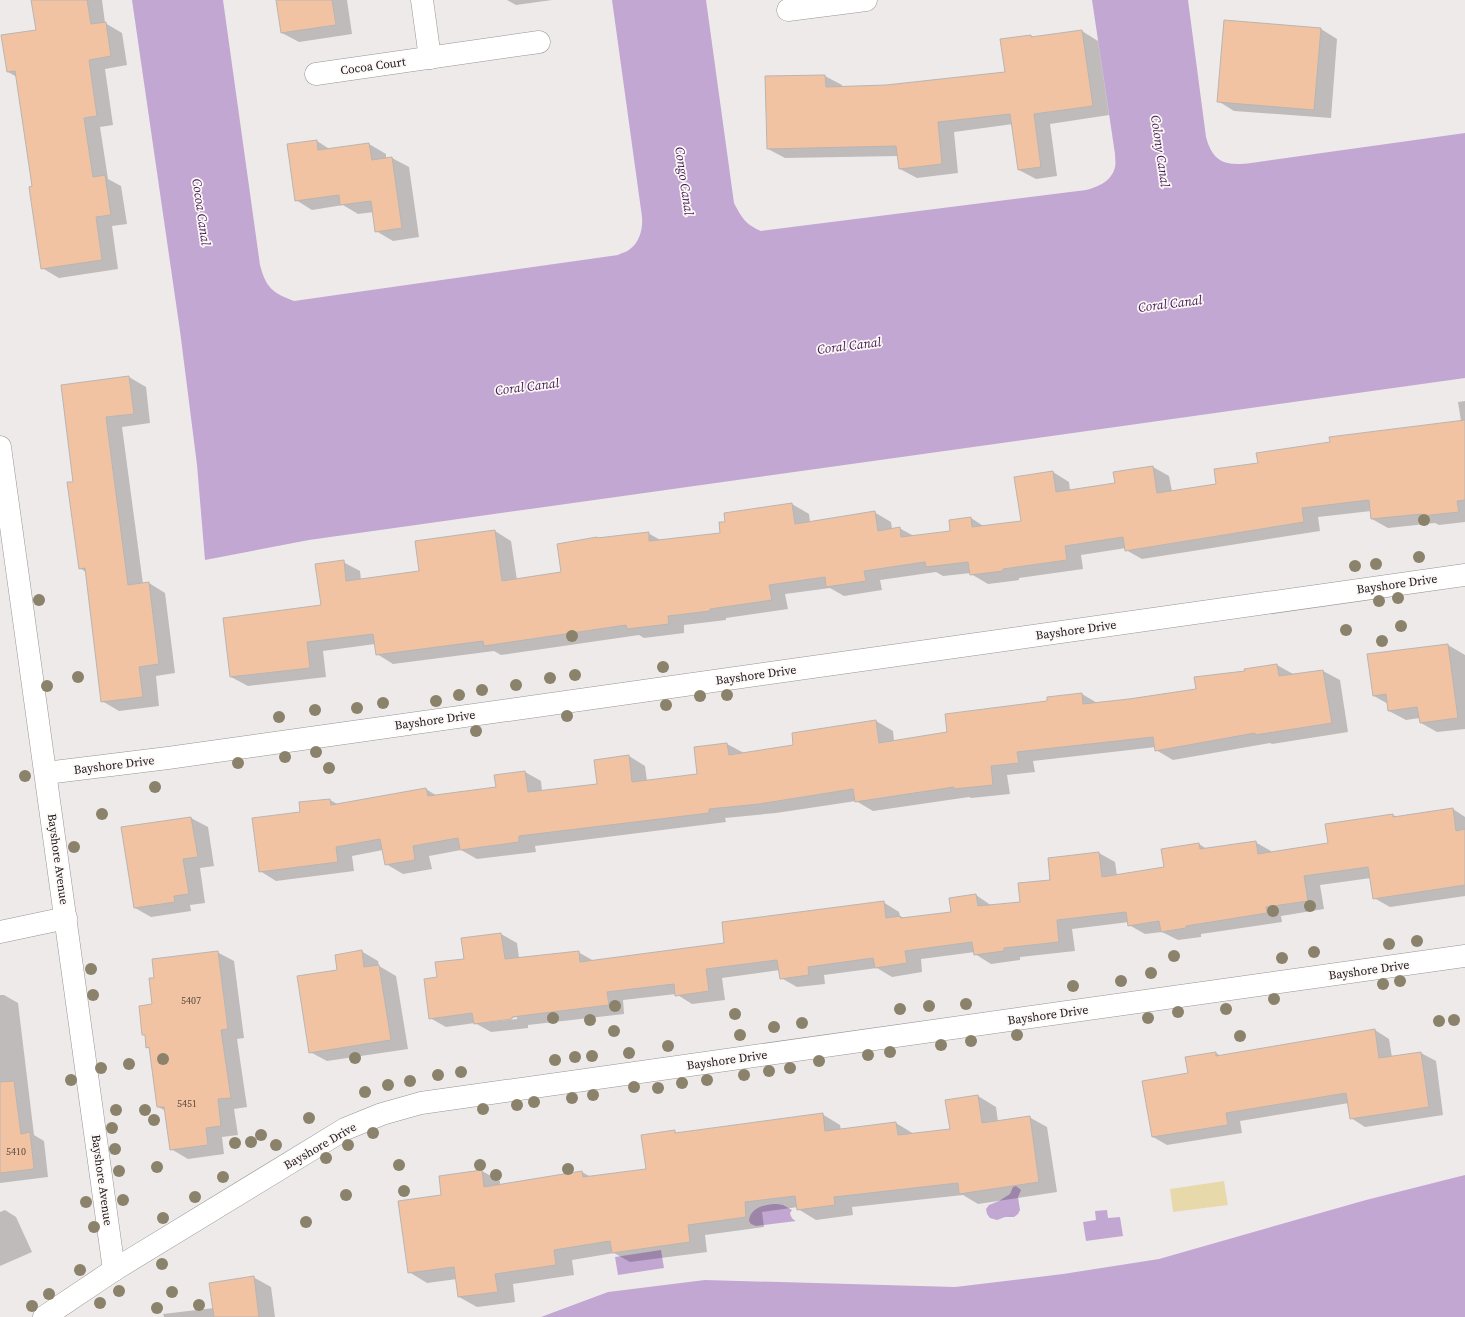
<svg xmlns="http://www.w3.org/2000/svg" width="1465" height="1317" viewBox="0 0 1465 1317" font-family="'Source Serif 4',serif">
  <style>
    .green { fill: #e8d9ab }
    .water { fill: #c3a7d3 }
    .shadow { fill: #0003; fill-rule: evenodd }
    .building { fill: #f1c3a2; stroke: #b9b5b3 }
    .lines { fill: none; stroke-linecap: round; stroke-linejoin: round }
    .street-casing { stroke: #999494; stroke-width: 23 }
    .street { stroke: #fff; stroke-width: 22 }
    .tree { fill: #8b826b }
    .labels { text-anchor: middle; stroke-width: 3.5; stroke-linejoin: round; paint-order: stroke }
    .number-label { font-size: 10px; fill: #564940 }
    .street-label { font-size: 12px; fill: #22201f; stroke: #fdf7f7 }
    .water-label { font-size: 13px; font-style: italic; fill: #442056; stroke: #fdf7f7 }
  </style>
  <rect width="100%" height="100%" fill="#efeaea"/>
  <path class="green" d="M1224 1181 1228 1205 1173 1212 1170 1189Z"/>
  <g class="water">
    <path d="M132 0H223L260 265C266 288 273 293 294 301L618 255C621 253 627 252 630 249 640 242 643 228 642 217L612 0H706L734 203C742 218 745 224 761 231L1086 190C1098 187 1112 181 1115 167 1116 163 1115 158 1115 154L1092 0H1188L1206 137C1213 163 1226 166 1251 163L1465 133V378L309 540 205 560 197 465 180 331Z"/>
    <path d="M1465 1175V1317H541L608 1292 705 1280 955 1287 1063 1274 1159 1259 1366 1200Z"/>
    <path d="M1016 1186 1021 1190 1018 1197 1020 1210 1018 1214 1014 1217H1005L997 1220 990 1218 987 1214 986 1209 989 1205 999 1201 1010 1194 1013 1187Z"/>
    <path d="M777 1204 783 1205 792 1210 790 1213C791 1217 792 1219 796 1221L756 1226 751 1224 749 1221C750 1207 766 1204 777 1204Z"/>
    <path d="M1107 1210 1108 1218 1120 1217 1123 1236 1086 1241 1083 1222 1096 1220 1095 1211Z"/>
    <path d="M661 1250 664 1268 618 1275 615 1257Z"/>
  </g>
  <g class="shadow">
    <path d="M32 0H102L105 23 122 33 127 65 105 69 113 125 100 127 108 179 121 186 127 224 112 226 118 269 59 278 42 268 33 187 17 77 8 72 37 31Z"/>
    <path d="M277 0H347L352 34 299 42 282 33Z"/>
    <path d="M507 0H552L516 5Z"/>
    <path d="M1321 29 1337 39 1331 118 1234 111 1218 101Z"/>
    <path d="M1082 31 1098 41 1109 115 1050 124 1057 176 1036 179 1019 170 1013 124 954 132 958 173 917 178 900 169 898 156 785 158 768 149 766 77 825 76 842 85V87L886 86 1006 73 1030 36 1034 38Z"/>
    <path d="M317 141 331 150 369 144 386 154V159L392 158 409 167 419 237 393 241 376 231 374 212 358 214 343 205 312 210 296 200Z"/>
    <path d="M129 377 146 387 150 423 122 427 143 584 149 583 165 593 175 673 156 676 159 706 119 711 102 701 87 573 80 568 74 482 62 386Z"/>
    <path d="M1465 401V522L1439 525 1435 523 1388 528 1372 519 1371 511 1318 517 1320 531 1142 559 1126 550V548L1081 555 1083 569 1019 578V580L988 584 971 574V573L943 576 936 572 880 580 882 590 844 596 830 588 785 594 788 609 726 618V620L684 625V633L644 638 639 635 501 655 494 651 393 664 377 654 375 644 323 651 326 677 248 686 231 677 322 605 343 562 360 571 361 580 420 572 495 531 511 541 517 580 562 573 648 533 662 541 721 534 792 504 809 514 810 522 874 512 891 522 892 529 899 528 914 536 951 532 971 518 985 527 1022 522 1053 472 1069 482 1070 491 1116 484 1153 467 1169 476 1172 491 1218 484 1259 464 1461 421 1458 402Z"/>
    <path d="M1448 645 1465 655V729L1437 732 1421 723 1420 718 1406 720 1389 711 1388 704 1374 696Z"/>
    <path d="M1277 665 1293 674 1323 671 1340 680 1348 732 1272 744 1270 743 1173 760 1156 750V747L1033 761 1035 772 1007 775 1010 794 971 798 969 797 873 811 856 801 776 813 725 818 726 822 535 846 536 852 477 859 461 850 429 856 432 869 403 874 386 864 383 850 352 856 354 871 276 881 260 871 301 813 330 800 339 805 426 789 437 796 497 788 525 772 541 781 542 791 598 784 629 756 645 766 647 781 698 775 695 747 727 744 744 753 794 746 876 721 893 731 894 741 948 733 1048 702 1082 694 1099 704 1197 690 1246 672Z"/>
    <path d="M1453 809 1465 817V896L1390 907 1374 898 1371 878 1320 885 1324 909 1281 916 1282 922 1201 934V937L1178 940 1162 932 1145 934 1129 925V922L1072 929 1075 951 1020 957V960L991 964 975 954V952L921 959 922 972 892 977 877 968 824 975 825 984 797 987 781 978 780 970 722 978 725 1000 692 1004 676 994 623 1000 624 1014 528 1025V1028L491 1032 475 1023 446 1027 430 1018 438 978 501 934 517 943 519 958 578 952 594 961 726 944 883 902 899 912 900 916 904 918 952 913 976 895 992 906 1021 902 1051 881 1049 859 1099 853 1115 862 1117 876 1165 868 1199 844 1207 849 1255 842 1271 851 1272 853 1329 844 1393 815 1397 817ZM517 1017V1019L483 1023V1022Z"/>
    <path d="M191 818 208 827 214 866 200 868 205 903 190 905 191 911 151 917 135 908Z"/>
    <path d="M361 951 378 961 379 966 396 976 408 1049 327 1061 310 1052 338 971Z"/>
    <path d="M217 952 234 961 244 1038 237 1039 247 1107 234 1109 238 1135 222 1137 224 1154 188 1159 171 1149 166 1111 158 1107 150 1049 147 1047 146 1036 143 1034 154 1005 155 978Z"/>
    <path d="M0 995H4L18 1003 34 1135 44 1141 48 1177 0 1183Z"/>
    <path d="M1375 1030 1389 1039 1392 1057 1421 1053 1436 1061 1443 1115 1365 1127 1351 1118 1349 1103 1240 1121 1242 1133 1167 1145 1153 1137 1189 1074 1216 1053 1221 1056Z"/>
    <path d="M978 1096 996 1107 998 1122 1029 1117 1047 1127 1057 1192 978 1204 963 1195 852 1207 853 1215 816 1220 798 1209V1207L762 1212 764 1227 705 1235 707 1252 630 1262 614 1253 572 1260 574 1275 513 1284 515 1302 477 1307 459 1297 457 1279 427 1283 409 1272 443 1196 482 1171 500 1181V1185L582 1172 591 1177 647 1170 675 1132 679 1134 822 1114 840 1125 841 1130 896 1123 914 1134 951 1130Z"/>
    <path d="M5 1210 16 1217 32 1252 0 1266V1212Z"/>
    <path d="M253 1277 271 1287 275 1317H164L163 1314 214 1308Z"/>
  </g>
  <g class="building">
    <path d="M31 0H87L91 24 106 22 111 56 89 60 97 116 84 118 93 177 105 175 111 215 96 217 102 260 41 269 29 187 32 186 15 71 7 72 1 35 36 30Z"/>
    <path d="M276 0H332L336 25 281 33Z"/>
    <path d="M1224 20 1321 28 1314 110 1217 102Z"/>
    <path d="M1082 30 1093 106 1034 114 1041 167 1018 170 1010 114 938 122 942 164 899 169 896 146 767 149 765 76 825 75 826 87 886 85 1005 72 1000 39 1031 35V37Z"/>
    <path d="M317 140 318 150 369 143 372 160 392 157 402 228 375 232 371 201 340 205 339 195 295 201 287 144Z"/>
    <path d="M129 376 134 414 106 417 128 585 149 582 159 664 139 667 143 697 101 702 85 568 79 569 67 482H73L61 385Z"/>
    <path d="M1465 420V500L1457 501 1459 512 1422 516V514L1371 519 1369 500 1302 508 1304 522 1125 551 1123 537 1065 546 1067 560 1003 569V571L970 575 968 562 926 567 925 562 864 571 866 581 826 587 825 577 769 585 772 600 710 609V611L668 616 669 624 627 629 626 625 484 646 483 641 376 655 373 634 307 642 310 668 230 677 223 618 321 605 315 564 344 560 346 581 419 571 415 541 495 530 502 581 561 572 557 544 597 537V538L649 532V541L720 533 719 522H725L724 513 792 503 795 524 875 511 878 531 900 527 901 537 950 531 949 520 971 517 972 527 1021 521 1014 477 1053 471 1056 492 1115 483 1113 472 1153 466 1157 493 1216 484 1214 469 1258 463 1256 453 1330 442 1329 437Z"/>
    <path d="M1448 644 1458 718 1420 723 1417 707 1388 711 1386 694 1373 696 1367 654Z"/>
    <path d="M1277 664 1279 676 1323 670 1332 723 1255 735V733L1155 751 1153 737 1017 752 1019 763 991 766 993 785 954 789V787L855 802 853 789 759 804 709 809V813L519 836V842L460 850 458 838 413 846 415 860 385 865 380 839 336 847 338 862 259 872 252 818 300 812 299 802 330 799 331 805 426 788 428 796 496 787 494 775 525 771 528 792 597 784 594 760 629 755 632 782 697 774 694 747 727 743 729 755 793 745 792 733 876 720 879 743 947 732 945 714 1047 701V697L1082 693 1083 704 1129 699 1196 689 1194 677 1245 671 1244 669Z"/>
    <path d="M1453 808 1456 831 1465 829V885L1373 899 1368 867 1304 876 1308 901 1266 907 1267 913 1186 926V928L1161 932 1159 921 1128 926 1126 912 1057 920 1059 942 1004 948V951L974 955 972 942 905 951 907 963 875 968 873 958 808 967 809 975 780 979 777 960 706 969 709 991 675 996 674 984 607 992 609 1005 512 1017V1019L474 1024 472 1013 429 1019 424 979 437 977 435 962 464 959 461 938 501 933 505 959 579 951 580 962 724 943 722 922 884 901 886 918 900 916 901 918 951 912 949 898 976 894 978 906 1020 902 1018 883 1050 880 1048 858 1099 852 1102 877 1164 867 1161 849 1199 843 1200 849 1256 841 1258 854 1328 843 1325 824 1393 814V817Z"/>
    <path d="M191 817 198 857 183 859 189 894 174 896 175 902 134 908 121 827Z"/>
    <path d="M362 950 364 967 379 965 391 1040 309 1053 297 976 337 970 335 955Z"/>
    <path d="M218 951 228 1029 221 1030 231 1098 218 1099 221 1126 206 1128 208 1145 170 1150 164 1107H157L149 1047 146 1048 145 1035H142L139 1006 152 1004 149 978H154L152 959Z"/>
    <path d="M1375 1029 1379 1058 1421 1052 1429 1107 1350 1119 1346 1093 1226 1113 1228 1125 1152 1137 1142 1081 1188 1073 1185 1057 1216 1052V1056Z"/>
    <path d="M14 1081 21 1134 30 1132 34 1169 0 1173V1082Z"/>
    <path d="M978 1095 982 1123 1030 1116 1039 1182 959 1194 958 1183 834 1197 835 1205 797 1210 795 1196 745 1202 746 1217 688 1225 690 1242 612 1253 610 1241 554 1250 556 1265 495 1274 498 1292 458 1297 454 1267 408 1273 398 1201 441 1195 439 1176 482 1170 484 1187 582 1171 583 1177 646 1169 641 1135 675 1130V1133L823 1113 825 1131 896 1122 898 1135 950 1129 945 1100Z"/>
    <path d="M254 1276 259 1317H214L209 1283Z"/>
  </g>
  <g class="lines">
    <defs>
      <g id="street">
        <path d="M422 0 430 58"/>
        <path d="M788 10 866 0"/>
        <path d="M316 74 539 42"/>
        <path d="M0 447 114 1270"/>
        <path d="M46 773 168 758 1465 575"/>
        <path d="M0 932 66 918"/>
        <path d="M44 1317 114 1270 345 1129 382 1114 421 1103 1465 956"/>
      </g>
    </defs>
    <use href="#street" class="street-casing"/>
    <use href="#street" class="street"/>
  </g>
  <g class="tree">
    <circle cx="1424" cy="520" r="6"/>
    <circle cx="1419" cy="557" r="6"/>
    <circle cx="1376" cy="564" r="6"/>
    <circle cx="1355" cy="566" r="6"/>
    <circle cx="1398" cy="598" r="6"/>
    <circle cx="39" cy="600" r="6"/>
    <circle cx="1379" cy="601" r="6"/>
    <circle cx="1401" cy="626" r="6"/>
    <circle cx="1346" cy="630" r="6"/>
    <circle cx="572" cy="636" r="6"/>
    <circle cx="1382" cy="641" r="6"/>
    <circle cx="663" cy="667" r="6"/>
    <circle cx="575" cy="675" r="6"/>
    <circle cx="78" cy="677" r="6"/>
    <circle cx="550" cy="678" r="6"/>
    <circle cx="516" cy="685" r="6"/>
    <circle cx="47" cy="686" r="6"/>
    <circle cx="482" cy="690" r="6"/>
    <circle cx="459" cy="695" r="6"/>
    <circle cx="727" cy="695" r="6"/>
    <circle cx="700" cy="696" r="6"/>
    <circle cx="436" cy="701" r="6"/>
    <circle cx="383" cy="703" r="6"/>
    <circle cx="666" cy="705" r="6"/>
    <circle cx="357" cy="708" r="6"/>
    <circle cx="315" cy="710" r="6"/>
    <circle cx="567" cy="716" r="6"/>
    <circle cx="279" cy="717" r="6"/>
    <circle cx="476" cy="731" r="6"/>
    <circle cx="316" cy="752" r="6"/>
    <circle cx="285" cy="757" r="6"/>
    <circle cx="238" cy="763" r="6"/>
    <circle cx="329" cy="768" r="6"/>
    <circle cx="25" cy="776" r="6"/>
    <circle cx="155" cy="787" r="6"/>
    <circle cx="102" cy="814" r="6"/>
    <circle cx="74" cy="847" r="6"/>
    <circle cx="1310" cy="906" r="6"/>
    <circle cx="1273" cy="911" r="6"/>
    <circle cx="1417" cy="941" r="6"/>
    <circle cx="1389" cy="944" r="6"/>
    <circle cx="1314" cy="952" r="6"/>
    <circle cx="1174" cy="956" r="6"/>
    <circle cx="1282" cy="958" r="6"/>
    <circle cx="91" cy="969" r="6"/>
    <circle cx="1151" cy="973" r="6"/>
    <circle cx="1121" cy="981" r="6"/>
    <circle cx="1400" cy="981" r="6"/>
    <circle cx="1383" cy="984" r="6"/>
    <circle cx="1073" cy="986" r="6"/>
    <circle cx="93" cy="995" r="6"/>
    <circle cx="1274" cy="999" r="6"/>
    <circle cx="966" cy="1004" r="6"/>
    <circle cx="615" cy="1006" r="6"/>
    <circle cx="929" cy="1006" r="6"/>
    <circle cx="900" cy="1009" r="6"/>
    <circle cx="1226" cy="1009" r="6"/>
    <circle cx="1178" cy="1012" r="6"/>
    <circle cx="735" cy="1014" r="6"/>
    <circle cx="553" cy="1018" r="6"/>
    <circle cx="1148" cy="1018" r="6"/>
    <circle cx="590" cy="1020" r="6"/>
    <circle cx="1454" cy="1020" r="6"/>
    <circle cx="1439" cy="1021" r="6"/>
    <circle cx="802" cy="1023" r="6"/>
    <circle cx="774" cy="1027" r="6"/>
    <circle cx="614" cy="1031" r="6"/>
    <circle cx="740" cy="1035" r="6"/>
    <circle cx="1017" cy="1035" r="6"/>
    <circle cx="1240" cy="1036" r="6"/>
    <circle cx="971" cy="1041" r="6"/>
    <circle cx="941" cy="1045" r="6"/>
    <circle cx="668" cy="1046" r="6"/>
    <circle cx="890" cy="1052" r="6"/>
    <circle cx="629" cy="1053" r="6"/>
    <circle cx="868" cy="1055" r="6"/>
    <circle cx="592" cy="1056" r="6"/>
    <circle cx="575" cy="1057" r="6"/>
    <circle cx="355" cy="1058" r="6"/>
    <circle cx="163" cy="1059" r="6"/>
    <circle cx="555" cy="1060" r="6"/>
    <circle cx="819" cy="1061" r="6"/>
    <circle cx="129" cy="1064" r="6"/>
    <circle cx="101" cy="1068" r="6"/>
    <circle cx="790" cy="1068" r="6"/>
    <circle cx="769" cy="1071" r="6"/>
    <circle cx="461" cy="1072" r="6"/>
    <circle cx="438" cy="1075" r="6"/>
    <circle cx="744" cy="1075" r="6"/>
    <circle cx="71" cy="1080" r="6"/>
    <circle cx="707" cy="1080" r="6"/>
    <circle cx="410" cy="1081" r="6"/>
    <circle cx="682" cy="1083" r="6"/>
    <circle cx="388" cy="1085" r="6"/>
    <circle cx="634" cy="1087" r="6"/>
    <circle cx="658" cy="1088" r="6"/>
    <circle cx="365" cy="1092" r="6"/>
    <circle cx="593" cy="1095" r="6"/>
    <circle cx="572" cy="1098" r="6"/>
    <circle cx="534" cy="1102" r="6"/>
    <circle cx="517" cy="1105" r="6"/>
    <circle cx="483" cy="1109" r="6"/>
    <circle cx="116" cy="1110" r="6"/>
    <circle cx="145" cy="1110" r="6"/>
    <circle cx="309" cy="1118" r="6"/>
    <circle cx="154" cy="1120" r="6"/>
    <circle cx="112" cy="1128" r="6"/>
    <circle cx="373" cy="1133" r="6"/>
    <circle cx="261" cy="1135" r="6"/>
    <circle cx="251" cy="1142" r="6"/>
    <circle cx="235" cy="1143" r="6"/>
    <circle cx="276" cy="1145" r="6"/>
    <circle cx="348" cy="1145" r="6"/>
    <circle cx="115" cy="1149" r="6"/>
    <circle cx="326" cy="1158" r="6"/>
    <circle cx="399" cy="1165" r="6"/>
    <circle cx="480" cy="1165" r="6"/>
    <circle cx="157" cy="1167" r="6"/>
    <circle cx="568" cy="1169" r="6"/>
    <circle cx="119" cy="1171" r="6"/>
    <circle cx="496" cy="1175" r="6"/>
    <circle cx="223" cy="1177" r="6"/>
    <circle cx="404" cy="1191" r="6"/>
    <circle cx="346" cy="1195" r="6"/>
    <circle cx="195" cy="1197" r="6"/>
    <circle cx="123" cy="1200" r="6"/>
    <circle cx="86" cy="1202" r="6"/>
    <circle cx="163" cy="1218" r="6"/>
    <circle cx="306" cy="1222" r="6"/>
    <circle cx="94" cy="1227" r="6"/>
    <circle cx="162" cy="1264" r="6"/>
    <circle cx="80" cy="1270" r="6"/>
    <circle cx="119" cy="1291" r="6"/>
    <circle cx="172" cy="1292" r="6"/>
    <circle cx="49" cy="1294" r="6"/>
    <circle cx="100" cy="1303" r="6"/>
    <circle cx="199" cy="1305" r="6"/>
    <circle cx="32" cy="1306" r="6"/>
    <circle cx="157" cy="1308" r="6"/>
  </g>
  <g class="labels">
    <g class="number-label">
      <text x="191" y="1004">5407</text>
      <text x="187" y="1107">5451</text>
      <text x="16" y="1155">5410</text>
    </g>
    <g class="street-label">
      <text transform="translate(373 66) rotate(-8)" y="4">Cocoa Court</text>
      <text transform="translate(1397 584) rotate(-8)" y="4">Bayshore Drive</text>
      <text transform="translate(1076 630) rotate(-8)" y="4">Bayshore Drive</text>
      <text transform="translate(756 675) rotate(-8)" y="4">Bayshore Drive</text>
      <text transform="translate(435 720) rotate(-8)" y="4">Bayshore Drive</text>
      <text transform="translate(114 765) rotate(-7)" y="4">Bayshore Drive</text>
      <text transform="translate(58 859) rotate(82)" y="4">Bayshore Avenue</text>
      <text transform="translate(1369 970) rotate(-8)" y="4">Bayshore Drive</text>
      <text transform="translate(1048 1015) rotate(-8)" y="4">Bayshore Drive</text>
      <text transform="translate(727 1060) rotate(-8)" y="4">Bayshore Drive</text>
      <text transform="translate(320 1146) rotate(-30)" y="4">Bayshore Drive</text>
      <text transform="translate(102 1180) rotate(82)" y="4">Bayshore Avenue</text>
    </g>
    <g class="water-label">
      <text transform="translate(1161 151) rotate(82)" y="5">Colony Canal</text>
      <text transform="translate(685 181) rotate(82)" y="5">Congo Canal</text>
      <text transform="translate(202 212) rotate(82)" y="5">Cocoa Canal</text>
      <text transform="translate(1170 303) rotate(-7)" y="5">Coral Canal</text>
      <text transform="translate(849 345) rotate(-7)" y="5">Coral Canal</text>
      <text transform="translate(527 386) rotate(-7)" y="5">Coral Canal</text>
    </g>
  </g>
</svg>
